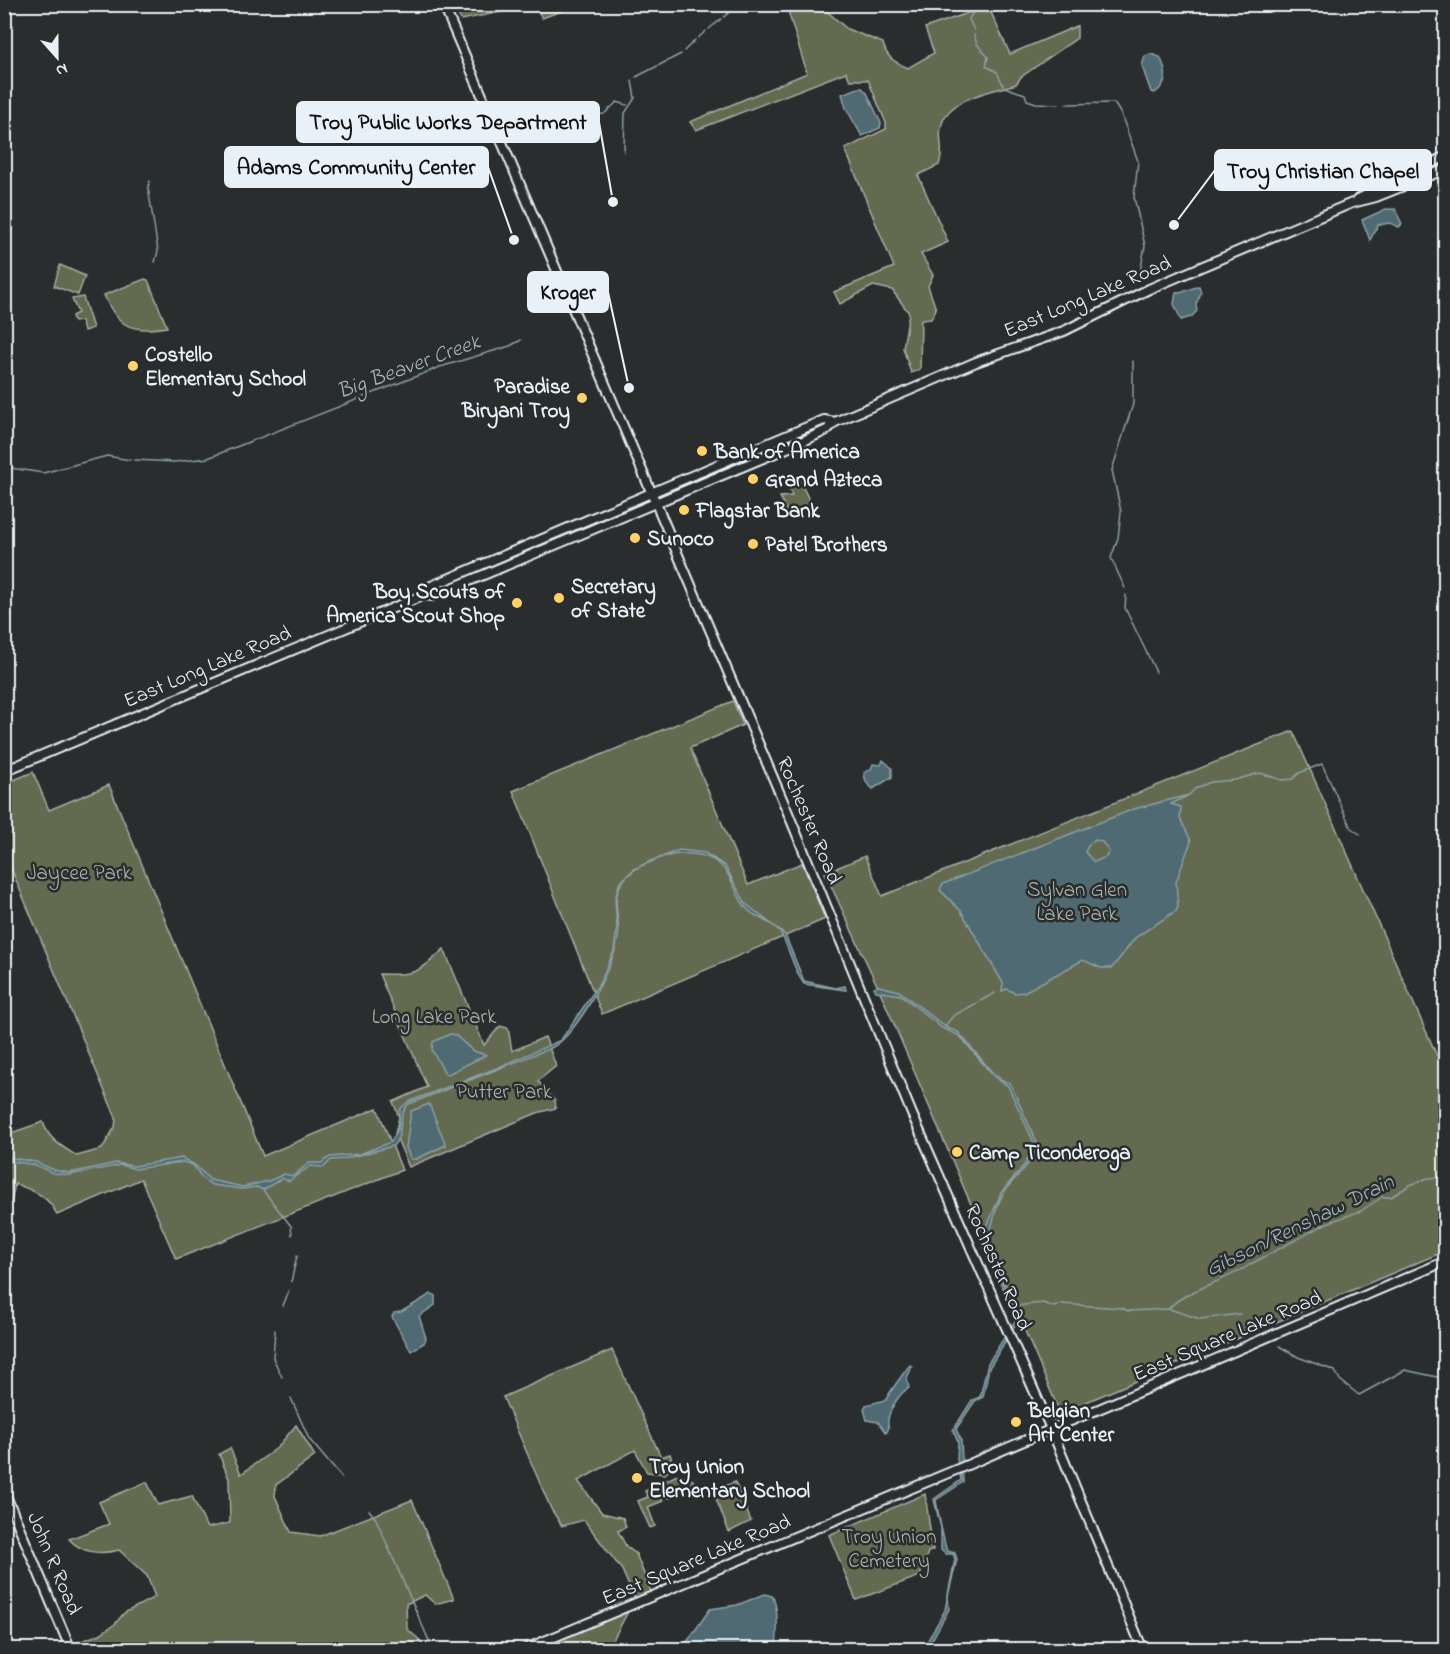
<svg xmlns="http://www.w3.org/2000/svg" width="1450" height="1654" viewBox="0 0 1450 1654" font-family="'Indie Flower',sans-serif">
  <style>
    .green { fill: #646a50; stroke: #a6aea4; stroke-width: 1.5 }
    .water { fill: #4f6b73; stroke: #8ca1a8; stroke-width: 1.5; fill-rule: evenodd }
    .lines { fill: none; stroke-linecap: round; stroke-linejoin: round }
    .stream { stroke: #8ca1a8; stroke-width: 1.5 }
    .major-casing { stroke: #e8f1f8; stroke-width: 12 }
    .major { stroke: #2a2d2e; stroke-width: 8 }
    .poi-dot { fill: #ffd166; stroke: #2a2d2e; stroke-width: 2 }
    .labels { text-anchor: middle; stroke-width: 5; stroke-linejoin: round; paint-order: stroke }
    .street-label { font-size: 21px; fill: #e8f1f8; stroke: #2a2d2e }
    .poi-label { font-size: 21px; font-weight: bold; fill: #e8f1f8; stroke: #2a2d2e; text-anchor: start }
    .park-label { font-size: 21px; fill: #adb4ac; stroke: #2a2d2e }
    .water-label { font-size: 22px; font-style: italic; fill: #a3b5bc; stroke: #2a2d2e }
    .leader { fill: none; stroke: #e8f1f8; stroke-width: 2 }
    .callout-dot { fill: #e8f1f8; stroke: #2a2d2e; stroke-width: 2 }
    .callout { fill: #e8f1f8; stroke: #e8f1f8; stroke-width: 2 }
    .callout-label { font-size: 22px; text-anchor: middle; font-weight: bold; fill: #111 }
  </style>
  <rect width="100%" height="100%" fill="#2a2d2e"/>
  <filter id="ink" filterUnits="userSpaceOnUse"><feTurbulence type="fractalNoise" baseFrequency=".0167" numOctaves="2"/><feDisplacementMap in="SourceGraphic" scale="12" xChannelSelector="R" yChannelSelector="G"/><feConvolveMatrix kernelMatrix="1 2 1 2 8 2 1 2 1" color-interpolation-filters="sRGB"/></filter>
  <g filter="url(#ink)">
    <g class="green">
      <path d="M578 5 542 18 535 5 461 20 453 5Z"/>
      <path d="M793 5H820L847 29 883 43C886 58 895 62 908 68L934 53 925 28 988 6 1010 54 1077 26V38L1021 77 1016 84C993 91 945 98 941 128 938 142 945 148 939 165L918 175 948 242 921 254 933 275 928 286 936 309 931 319 921 320 920 369 911 373 903 348 909 313 892 290 873 286 840 304 834 292 894 267 845 149 886 129V123L868 80H850L846 72 696 130 690 122 807 73 788 11Z"/>
      <path d="M60 265 85 276 78 295 54 286Z"/>
      <path d="M145 279 148 280 167 327C133 333 118 328 104 295Z"/>
      <path d="M83 297 93 328 84 331 81 321 74 322 72 316 78 313 72 299Z"/>
      <path d="M799 479 811 504 788 515 780 497 792 496 787 483Z"/>
      <path d="M733 701 743 725 690 748 748 885 802 863 825 919 602 1014 513 791Z"/>
      <path d="M1293 731 1445 1074V1251L1060 1413 882 996 825 873 865 856 882 896Z"/>
      <path d="M33 772 49 810 109 785 263 1156 377 1108 402 1170 176 1259 141 1179 57 1215C50 1197 33 1190 15 1184L10 1206 6 1205 10 1183H5V1135L43 1122C49 1140 61 1146 77 1156L102 1149 115 1127 116 1118 5 854 4 784Z"/>
      <path d="M444 949 484 1045 500 1026 508 1028 512 1051 545 1037 556 1066 538 1081 555 1101 556 1108 537 1113 409 1167 395 1134 399 1117 393 1102 427 1087 379 974C416 975 417 974 444 949Z"/>
      <path d="M612 1350 661 1457 670 1454 674 1466 665 1474 647 1472 635 1450 578 1481 602 1513 623 1518 626 1527 618 1531 626 1546 636 1554 652 1594 635 1600 622 1570 584 1520 562 1526 551 1509 503 1397Z"/>
      <path d="M296 1425 315 1456 276 1485 275 1496 291 1532 320 1536 412 1500 454 1599 435 1604 425 1595 406 1604 407 1629 423 1643 416 1649H409L400 1641 396 1650 82 1649 79 1642 100 1634 115 1624 124 1613 155 1597 147 1576 119 1550C101 1555 81 1553 69 1539L109 1524 99 1502 147 1482 158 1505 192 1496 207 1528 230 1523 229 1479 219 1454 230 1448 241 1474 277 1448Z"/>
      <path d="M677 1475 693 1480 697 1490 685 1493 682 1491 669 1498 661 1496 663 1501 648 1507 655 1526 650 1528 638 1501 648 1497 645 1491Z"/>
      <path d="M735 1482 751 1521 729 1532 713 1491Z"/>
      <path d="M925 1494 933 1550 928 1552 920 1576 856 1600 829 1535Z"/>
      <path d="M630 1608 608 1649H534Z"/>
    </g>
    <g class="water">
      <path d="M1151 54 1160 57C1167 71 1169 82 1155 93L1151 92 1142 66 1145 56Z"/>
      <path d="M861 87 867 93 881 123 880 128 862 136 846 108 842 94Z"/>
      <path d="M1386 209H1395L1402 224 1399 227 1390 223 1378 225 1370 240 1362 220Z"/>
      <path d="M1199 286 1201 293 1196 304 1197 311 1191 317 1181 320 1174 304 1176 292 1180 293Z"/>
      <path d="M883 760 892 768V777L873 789 866 782 864 773 871 769 873 764 881 765Z"/>
      <path d="M1196 788 1189 795 1171 804 1181 807 1180 818 1191 841 1176 882 1178 907 1176 911 1136 937 1112 968H1101L1083 960 1024 992 1015 993 1007 989 1002 991 1003 983 961 911 940 890 943 884 1134 809 1189 795ZM1096 840 1102 842 1109 851 1106 857 1094 862 1085 852 1089 844Z"/>
      <path d="M679 850 705 853 725 866 746 904 785 935 804 981 836 988 845 986 846 990 804 984C793 969 790 950 781 934 776 923 757 919 748 910 735 897 734 876 719 864 694 842 632 858 619 888 612 904 621 920 618 937 615 965 576 1036 551 1048L409 1104C396 1114 405 1134 393 1146L344 1159 331 1160 324 1167 310 1166 289 1181 282 1178 263 1190 257 1187 242 1189 212 1185 202 1178 193 1165 183 1162 135 1169 121 1165 69 1175 53 1173 35 1165 5 1160V1157L36 1162 54 1170 70 1173 116 1163 134 1166 182 1158 195 1165 210 1180 243 1187 269 1181 284 1174 293 1176 309 1163H321L330 1157 360 1154 391 1142 398 1129 400 1109 408 1102 497 1068 561 1040 599 984 614 951 617 927 615 899 619 884 634 869Z"/>
      <path d="M879 986 899 991 947 1028 958 1032 992 1072 1003 1081 1010 1083 1037 1143C1035 1164 1013 1177 1003 1194 993 1210 994 1228 985 1244L1019 1319 989 1368 983 1397 975 1401 956 1429 961 1440 963 1482 936 1500C937 1507 945 1548 947 1551L955 1553 957 1559 948 1596 949 1609 927 1649H923L945 1610 955 1559 953 1554H945L941 1550V1528L934 1499 961 1480 957 1459 958 1442 953 1430 972 1400 980 1397 988 1363 1017 1318 981 1241 1001 1193 1025 1164 1035 1145 1008 1086 994 1077 960 1036 942 1028 901 995 876 991 874 987Z"/>
      <path d="M450 1034 455 1035 473 1051 486 1055 446 1075 432 1050 433 1042Z"/>
      <path d="M429 1104 446 1145 416 1159H411L406 1148 411 1111Z"/>
      <path d="M431 1294 435 1295V1305L419 1316 426 1338 424 1343 411 1351 392 1317 394 1313 401 1312Z"/>
      <path d="M910 1365 912 1367 907 1378 909 1388C900 1392 889 1410 888 1420 887 1427 891 1427 886 1433L878 1422 867 1420 864 1409 866 1405 886 1400C887 1396 906 1369 910 1365Z"/>
      <path d="M765 1594 772 1596C779 1606 777 1637 776 1649H682L710 1609 737 1605Z"/>
    </g>
    <g class="lines">
      <g class="stream">
        <path d="M973 4 975 9 969 19 974 30"/>
        <path d="M724 17 738 4"/>
        <path d="M709 29 721 19"/>
        <path d="M974 35 977 44 988 57 986 66 997 72 1004 87 1025 94 1027 100 1036 103 1059 104"/>
        <path d="M698 38 706 31"/>
        <path d="M684 51 695 40"/>
        <path d="M636 77 681 54"/>
        <path d="M1066 104 1114 103 1121 114 1138 161 1134 197 1145 246 1140 273"/>
        <path d="M587 128 592 115 604 114 617 102 627 105"/>
        <path d="M624 152 625 113 635 98 632 81"/>
        <path d="M150 181 148 187 158 251 155 262"/>
        <path d="M134 460 175 462 208 458 440 367 510 346 521 340"/>
        <path d="M4 467 43 473 107 456 130 460"/>
        <path d="M1125 588 1111 558 1118 538 1121 512 1112 470 1133 404V361"/>
        <path d="M1126 595 1125 608 1156 672"/>
        <path d="M1196 788 1211 782 1235 780 1260 773 1282 780 1293 779 1299 773 1322 764 1351 828 1360 834"/>
        <path d="M945 1026 953 1016 995 993"/>
        <path d="M263 1190 291 1226 292 1235"/>
        <path d="M291 1282 297 1256"/>
        <path d="M283 1306 289 1290"/>
        <path d="M1015 1306 1043 1303 1054 1307 1061 1304 1122 1308 1128 1311 1169 1309 1200 1319 1240 1314"/>
        <path d="M1169 1309C1176 1294 1233 1278 1249 1265L1327 1223 1361 1211 1382 1197H1391L1410 1185 1428 1178 1446 1177"/>
        <path d="M275 1330 273 1358 282 1377"/>
        <path d="M1279 1346 1298 1357 1335 1371 1340 1380 1359 1395 1405 1370 1446 1379"/>
        <path d="M291 1398 309 1439 342 1478"/>
        <path d="M369 1510 376 1519 433 1650"/>
      </g>
      <defs>
        <g id="major">
          <path d="M443 4 786 808 912 1114 1051 1429 1143 1650"/>
          <path d="M1358 199 1446 156"/>
          <path d="M424 595 429 587 795 432 824 420 835 422"/>
          <path d="M4 771 424 595 433 596 799 443 827 430 835 422 976 362 1064 331 1149 289 1352 203 1376 197 1446 169"/>
          <path d="M4 1491 71 1650"/>
          <path d="M523 1650 965 1466 1446 1261"/>
        </g>
      </defs>
      <use href="#major" class="major-casing"/>
      <use href="#major" class="major"/>
    </g>
  </g>
  <g class="poi-dot">
    <circle cx="133" cy="366" r="6"/>
    <circle cx="582" cy="398" r="6"/>
    <circle cx="702" cy="451" r="6"/>
    <circle cx="753" cy="479" r="6"/>
    <circle cx="684" cy="510" r="6"/>
    <circle cx="635" cy="538" r="6"/>
    <circle cx="753" cy="544" r="6"/>
    <circle cx="559" cy="598" r="6"/>
    <circle cx="517" cy="603" r="6"/>
    <circle cx="957" cy="1152" r="6"/>
    <circle cx="1016" cy="1422" r="6"/>
    <circle cx="637" cy="1478" r="6"/>
  </g>
  <g class="labels">
    <g class="street-label">
      <text transform="translate(1087 296) rotate(-23)" y="7">East Long Lake Road</text>
      <text transform="translate(207 666) rotate(-23)" y="7">East Long Lake Road</text>
      <text transform="translate(810 820) rotate(67)" y="7">Rochester Road</text>
      <text transform="translate(999 1267) rotate(66)" y="7">Rochester Road</text>
      <text transform="translate(1227 1335) rotate(-23)" y="7">East Square Lake Road</text>
      <text transform="translate(696 1559) rotate(-23)" y="7">East Square Lake Road</text>
      <text transform="translate(55 1563) rotate(67)" y="7">John R Road</text>
    </g>
    <g class="poi-label">
      <text x="145" y="361">Costello<tspan x="145" dy="24">Elementary School</tspan></text>
      <text x="570" y="393" text-anchor="end">Paradise<tspan x="570" dy="24">Biryani Troy</tspan></text>
      <text x="714" y="458">Bank of America</text>
      <text x="765" y="486">Grand Azteca</text>
      <text x="696" y="517">Flagstar Bank</text>
      <text x="647" y="545">Sunoco</text>
      <text x="765" y="551">Patel Brothers</text>
      <text x="571" y="593">Secretary<tspan x="571" dy="24">of State</tspan></text>
      <text x="505" y="598" text-anchor="end">Boy Scouts of<tspan x="505" dy="24">America Scout Shop</tspan></text>
      <text x="969" y="1159">Camp Ticonderoga</text>
      <text x="1028" y="1417">Belgian<tspan x="1028" dy="24">Art Center</tspan></text>
      <text x="649" y="1473">Troy Union<tspan x="649" dy="24">Elementary School</tspan></text>
    </g>
    <g class="park-label">
      <text x="79" y="879">Jaycee Park</text>
      <text x="1077" y="896">Sylvan Glen<tspan x="1077" dy="24">Lake Park</tspan></text>
      <text x="434" y="1023">Long Lake Park</text>
      <text x="504" y="1098">Putter Park</text>
      <text x="889" y="1543">Troy Union<tspan x="889" dy="24">Cemetery</tspan></text>
    </g>
    <g class="water-label">
      <text transform="translate(408 365) rotate(-20)" y="8">Big Beaver Creek</text>
      <text transform="translate(1299 1224) rotate(-26)" y="8">Gibson/Renshaw Drain</text>
    </g>
  </g>
  <path class="leader" d="M613 202L599 122M514 240L488 167M1174 225L1215 170M629 388L608 292"/>
  <g class="callout-dot">
    <circle cx="613" cy="202" r="6"/>
    <circle cx="514" cy="240" r="6"/>
    <circle cx="1174" cy="225" r="6"/>
    <circle cx="629" cy="388" r="6"/>
  </g>
  <g class="callout">
    <rect x="297" y="102" width="302" height="40" rx="6"/>
    <rect x="225" y="147" width="263" height="40" rx="6"/>
    <rect x="1215" y="150" width="216" height="40" rx="6"/>
    <rect x="528" y="272" width="80" height="40" rx="6"/>
  </g>
  <g class="callout-label">
    <text x="448" y="129">Troy Public Works Department</text>
    <text x="356" y="174">Adams Community Center</text>
    <text x="1323" y="178">Troy Christian Chapel</text>
    <text x="568" y="299">Kroger</text>
  </g>
  <rect width="1450" height="1654" fill="none" stroke="#2a2d2e" stroke-width="24"/>
  <rect x="12" y="12" width="1426" height="1630" fill="none" stroke="#e8f1f8" stroke-width="2" filter="url(#ink)"/>
  <g transform="translate(57 57) rotate(159)" stroke="#2a2d2e" stroke-width="4.5" paint-order="stroke">
  <path d="M0-4.5L10 22L0 15L-10 22Z" fill="#e8f1f8"/>
  <text y="-9" font-size="16" font-weight="bold" text-anchor="middle" fill="#e8f1f8">N</text>
  </g>
</svg>
